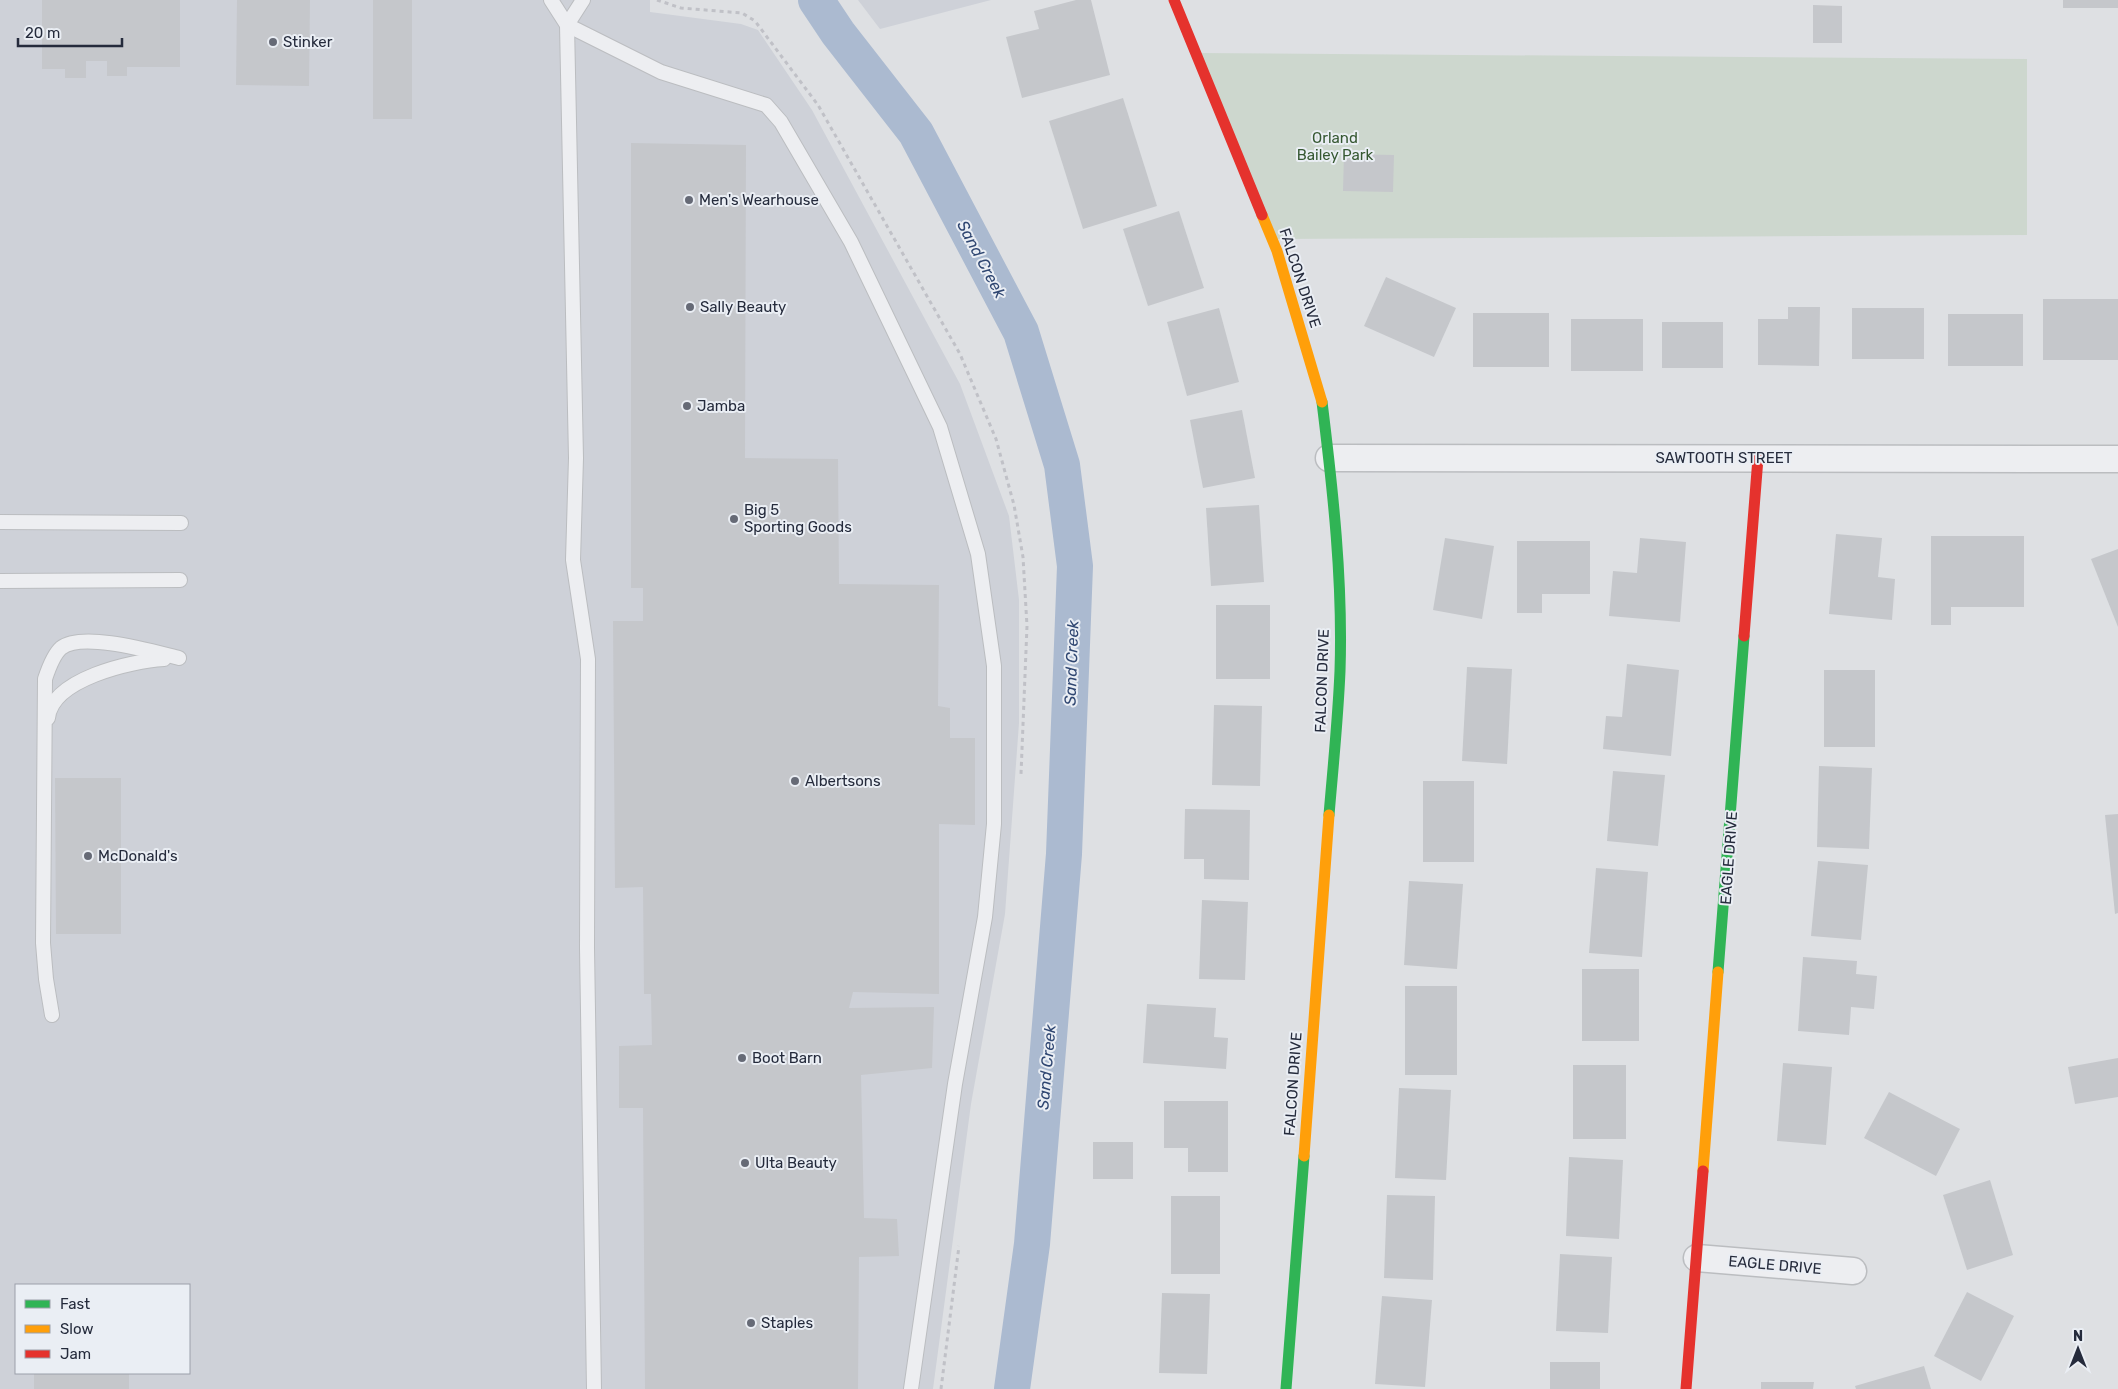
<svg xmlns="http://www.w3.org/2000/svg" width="2118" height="1389" viewBox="0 0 2118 1389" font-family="Rubik,sans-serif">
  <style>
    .built { fill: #ced1d8; fill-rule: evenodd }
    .green { fill: #cdd7ce }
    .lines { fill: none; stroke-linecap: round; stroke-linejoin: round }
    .canal { stroke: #abbad0; stroke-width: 36 }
    .building { fill: #c5c7cb }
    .lane-casing { stroke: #bbbdc0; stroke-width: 16 }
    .street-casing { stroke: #bbbdc0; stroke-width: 29 }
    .path { stroke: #c0c1c7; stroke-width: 3; stroke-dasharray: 4 4; stroke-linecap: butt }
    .lane { stroke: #edeef1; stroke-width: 14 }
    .street { stroke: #edeef1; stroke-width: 26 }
    .fast { stroke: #30b455; stroke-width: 11 }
    .slow { stroke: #ff9f0a; stroke-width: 11 }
    .jam { stroke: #e5322d; stroke-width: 11 }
    .poi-dot { fill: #666a76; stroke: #eaeef4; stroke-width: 2 }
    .labels { text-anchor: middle; stroke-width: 4; stroke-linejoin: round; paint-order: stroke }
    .poi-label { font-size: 15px; fill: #252b3c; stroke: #eaeef4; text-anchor: start }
    .park-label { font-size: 15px; fill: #365832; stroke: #eaeef4 }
    .street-label { font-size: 15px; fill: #252b3c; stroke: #eaeef4 }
    .water-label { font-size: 16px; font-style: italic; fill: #2f4671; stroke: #eaeef4 }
  </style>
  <rect width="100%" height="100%" fill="#dee0e3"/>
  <g class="built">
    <path d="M0 0H650V12L741 24 758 30 812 110 960 384 1009 516 1019 600V723L1005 914 971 1104 933 1389H0ZM16 1285H189V1373H16Z"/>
    <path d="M858 0H991L880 29Z"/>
  </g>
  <path class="green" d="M1196 53 2027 59V235L1272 239Z"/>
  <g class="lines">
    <path class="canal" d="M816 0 838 33 916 133 1021 332 1062 465 1075 566 1064 854 1032 1244 1012 1389"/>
  </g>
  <g class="building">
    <path d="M42 0H180V67H127V76H107V61H86V78H65V69H42Z"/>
    <path d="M237 0H310L309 86 236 85Z"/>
    <rect x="373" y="0" width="39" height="119"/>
    <path d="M1076 0H1091L1110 75 1022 98 1006 37 1039 29 1034 11Z"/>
    <rect x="2063" y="0" width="55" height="8"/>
    <path d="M1813 5 1842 6V43H1813Z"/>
    <path d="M1123 98 1157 206 1083 229 1049 121Z"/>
    <path d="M631 143 746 145 745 458 838 459 839 584 939 585 938 706 950 708V738H975V825L939 824V994L853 992 849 1008 934 1007 932 1068 861 1075 864 1218 897 1219 899 1256 859 1257 858 1389H645L643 1108H619V1046L652 1045 651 994H644L643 887 615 888 613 621H643V588H631Z"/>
    <path d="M1344 154 1394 155 1393 192 1343 191Z"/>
    <path d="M1179 211 1204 288 1148 306 1123 229Z"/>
    <path d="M1386 277 1456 308 1434 357 1364 326Z"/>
    <rect x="2043" y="299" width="75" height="61"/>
    <path d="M1788 307H1820L1819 366 1758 365V319H1788Z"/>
    <path d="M1219 308 1239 382 1187 396 1167 322Z"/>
    <rect x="1852" y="308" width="72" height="51"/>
    <rect x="1473" y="313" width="76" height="54"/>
    <rect x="1948" y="314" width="75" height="52"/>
    <rect x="1571" y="319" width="72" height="52"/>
    <rect x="1662" y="322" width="61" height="46"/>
    <path d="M1242 410 1255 478 1203 488 1190 420Z"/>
    <path d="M1259 505 1264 582 1211 586 1206 508Z"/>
    <path d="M1836 534 1882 538 1878 577 1895 579 1892 620 1829 614Z"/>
    <path d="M1931 536H2024V607H1951V625H1931Z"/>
    <path d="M1445 538 1494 546 1482 619 1433 610Z"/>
    <path d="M1640 538 1686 542 1680 622 1609 616 1613 571 1637 573Z"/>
    <path d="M1517 541H1590V594H1542V613H1517Z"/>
    <path d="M2118 549V627L2091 559Z"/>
    <rect x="1216" y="605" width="54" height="74"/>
    <path d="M1627 664 1679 670 1671 756 1603 749 1606 716 1622 717Z"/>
    <path d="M1467 667 1512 669 1507 764 1462 761Z"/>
    <rect x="1824" y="670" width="51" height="77"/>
    <path d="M1214 705 1262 706 1260 786 1212 785Z"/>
    <path d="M1819 766 1872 768 1869 849 1817 847Z"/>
    <path d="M1613 771 1665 775 1658 846 1607 841Z"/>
    <path d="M55 778H121V934H56Z"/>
    <rect x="1423" y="781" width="51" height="81"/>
    <path d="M1185 809 1250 810 1249 880 1204 879V859H1184Z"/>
    <path d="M2118 814V913L2115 914 2105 815Z"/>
    <path d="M1818 861 1868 865 1861 940 1811 936Z"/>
    <path d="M1596 868 1648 872 1642 957 1589 953Z"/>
    <path d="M1409 881 1463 884 1457 969 1404 965Z"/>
    <path d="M1202 900 1248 902 1245 980 1199 979Z"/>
    <path d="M1803 957 1857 961 1856 974 1877 976 1874 1009 1851 1007 1849 1035 1798 1031Z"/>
    <rect x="1582" y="969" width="57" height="72"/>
    <rect x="1405" y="986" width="52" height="89"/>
    <path d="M1147 1004 1216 1008 1214 1037 1228 1038 1226 1069 1143 1063Z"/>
    <path d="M2118 1058V1097L2075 1104 2068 1067Z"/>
    <path d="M1783 1063 1832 1067 1826 1145 1777 1141Z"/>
    <rect x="1573" y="1065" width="53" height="74"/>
    <path d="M1399 1088 1451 1090 1446 1180 1395 1178Z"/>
    <path d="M1889 1092 1960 1129 1936 1176 1864 1138Z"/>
    <path d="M1164 1101H1228V1172H1188V1148H1164Z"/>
    <rect x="1093" y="1142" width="40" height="37"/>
    <path d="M1569 1157 1623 1160 1619 1239 1566 1236Z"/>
    <path d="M1990 1180 2013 1255 1967 1270 1943 1195Z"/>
    <path d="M1387 1195 1435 1196 1433 1280 1384 1278Z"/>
    <rect x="1171" y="1196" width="49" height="78"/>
    <path d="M1560 1254 1612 1257 1608 1333 1556 1331Z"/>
    <path d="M1967 1292 2014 1316 1981 1381 1934 1356Z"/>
    <path d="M1162 1293 1210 1294 1207 1374 1159 1373Z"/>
    <path d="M1382 1296 1432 1300 1425 1387 1375 1384Z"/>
    <rect x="1550" y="1362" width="50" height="27"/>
    <path d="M1924 1366 1931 1389H1856L1855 1386Z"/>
    <rect x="34" y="1373" width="95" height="16"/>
    <path d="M1761 1382H1814L1813 1389H1761Z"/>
  </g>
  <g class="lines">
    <defs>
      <g id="lane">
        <path d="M551 0 567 25 661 72 766 105 781 122 851 242 940 427 978 554 994 666V824L985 917 955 1084 911 1389"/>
        <path d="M583 0 567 25 576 458 573 560 588 659 587 948 594 1389"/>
        <path d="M0 522 181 523"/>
        <path d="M0 581 180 580"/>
        <path d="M48 718C52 679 131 661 164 659"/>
        <path d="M52 1015 46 979 43 943 45 679C48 670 53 655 61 648 82 631 154 652 179 658"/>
      </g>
      <g id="street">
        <path d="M1329 458 2118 459"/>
        <path d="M1697 1258 1853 1271"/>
      </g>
    </defs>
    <use href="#lane" class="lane-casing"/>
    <use href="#street" class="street-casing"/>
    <g class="path">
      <path d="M657 0 681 8 742 13 755 21 818 105 960 354 996 439 1014 505 1023 557 1027 626 1021 774"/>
      <path d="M941 1389 959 1246"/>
    </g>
    <use href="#lane" class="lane"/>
    <use href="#street" class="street"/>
    <g class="fast">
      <path d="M1322 402C1333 491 1343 582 1340 671 1338 719 1333 767 1329 815"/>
      <path d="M1718 972 1744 636"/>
      <path d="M1286 1389 1304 1156"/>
    </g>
    <g class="slow">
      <path d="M1262 215 1277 251 1322 402"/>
      <path d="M1304 1156 1329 815"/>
      <path d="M1703 1171 1718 972"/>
    </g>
    <g class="jam">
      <path d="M1174 0 1262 215"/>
      <path d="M1744 636 1758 458"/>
      <path d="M1686 1389 1703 1171"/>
    </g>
  </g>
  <g class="poi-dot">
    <circle cx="273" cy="42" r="5"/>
    <circle cx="689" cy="200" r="5"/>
    <circle cx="690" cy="307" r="5"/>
    <circle cx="687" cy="406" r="5"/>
    <circle cx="734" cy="519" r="5"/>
    <circle cx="795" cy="781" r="5"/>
    <circle cx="88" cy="856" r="5"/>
    <circle cx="742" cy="1058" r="5"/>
    <circle cx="745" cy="1163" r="5"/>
    <circle cx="751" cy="1323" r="5"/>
  </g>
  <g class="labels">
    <g class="poi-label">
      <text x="283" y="47">Stinker</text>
      <text x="699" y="205">Men's Wearhouse</text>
      <text x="700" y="312">Sally Beauty</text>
      <text x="697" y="411">Jamba</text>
      <text x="744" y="515">Big 5<tspan x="744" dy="17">Sporting Goods</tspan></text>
      <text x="805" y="786">Albertsons</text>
      <text x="98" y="861">McDonald's</text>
      <text x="752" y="1063">Boot Barn</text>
      <text x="755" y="1168">Ulta Beauty</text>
      <text x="761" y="1328">Staples</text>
    </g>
    <g class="park-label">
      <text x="1335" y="143">Orland<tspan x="1335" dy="17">Bailey Park</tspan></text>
    </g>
    <g class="street-label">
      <text transform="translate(1300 278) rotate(72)" y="5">FALCON DRIVE</text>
      <text x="1724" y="463">SAWTOOTH STREET</text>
      <text transform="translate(1322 681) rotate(-88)" y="5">FALCON DRIVE</text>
      <text transform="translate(1729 858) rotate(-86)" y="5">EAGLE DRIVE</text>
      <text transform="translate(1293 1084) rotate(-86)" y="5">FALCON DRIVE</text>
      <text transform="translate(1775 1265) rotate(5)" y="5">EAGLE DRIVE</text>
    </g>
    <g class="water-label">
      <text transform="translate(982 259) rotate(62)" y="6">Sand Creek</text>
      <text transform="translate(1071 663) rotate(-88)" y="6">Sand Creek</text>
      <text transform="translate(1046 1067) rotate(-85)" y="6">Sand Creek</text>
    </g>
  </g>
  <rect x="15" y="1284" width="175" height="90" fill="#eaeef4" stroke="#9ba0aa"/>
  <rect x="25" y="1300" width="25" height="8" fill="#30b455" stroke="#9ba0aa"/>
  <text x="60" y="1309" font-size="15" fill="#252b3c">Fast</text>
  <rect x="25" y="1325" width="25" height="8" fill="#ff9f0a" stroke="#9ba0aa"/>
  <text x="60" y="1334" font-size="15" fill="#252b3c">Slow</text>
  <rect x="25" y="1350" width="25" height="8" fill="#e5322d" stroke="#9ba0aa"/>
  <text x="60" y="1359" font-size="15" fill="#252b3c">Jam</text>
  <g transform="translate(2078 1349)" stroke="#eaeef4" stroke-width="4" paint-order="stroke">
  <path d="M0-4L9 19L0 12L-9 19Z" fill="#252b3c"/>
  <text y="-8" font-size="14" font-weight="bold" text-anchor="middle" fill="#252b3c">N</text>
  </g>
  <path d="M18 38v8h104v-8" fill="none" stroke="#252b3c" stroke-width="2.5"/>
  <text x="25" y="38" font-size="15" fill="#252b3c" stroke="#eaeef4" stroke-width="4" paint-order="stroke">20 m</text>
</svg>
